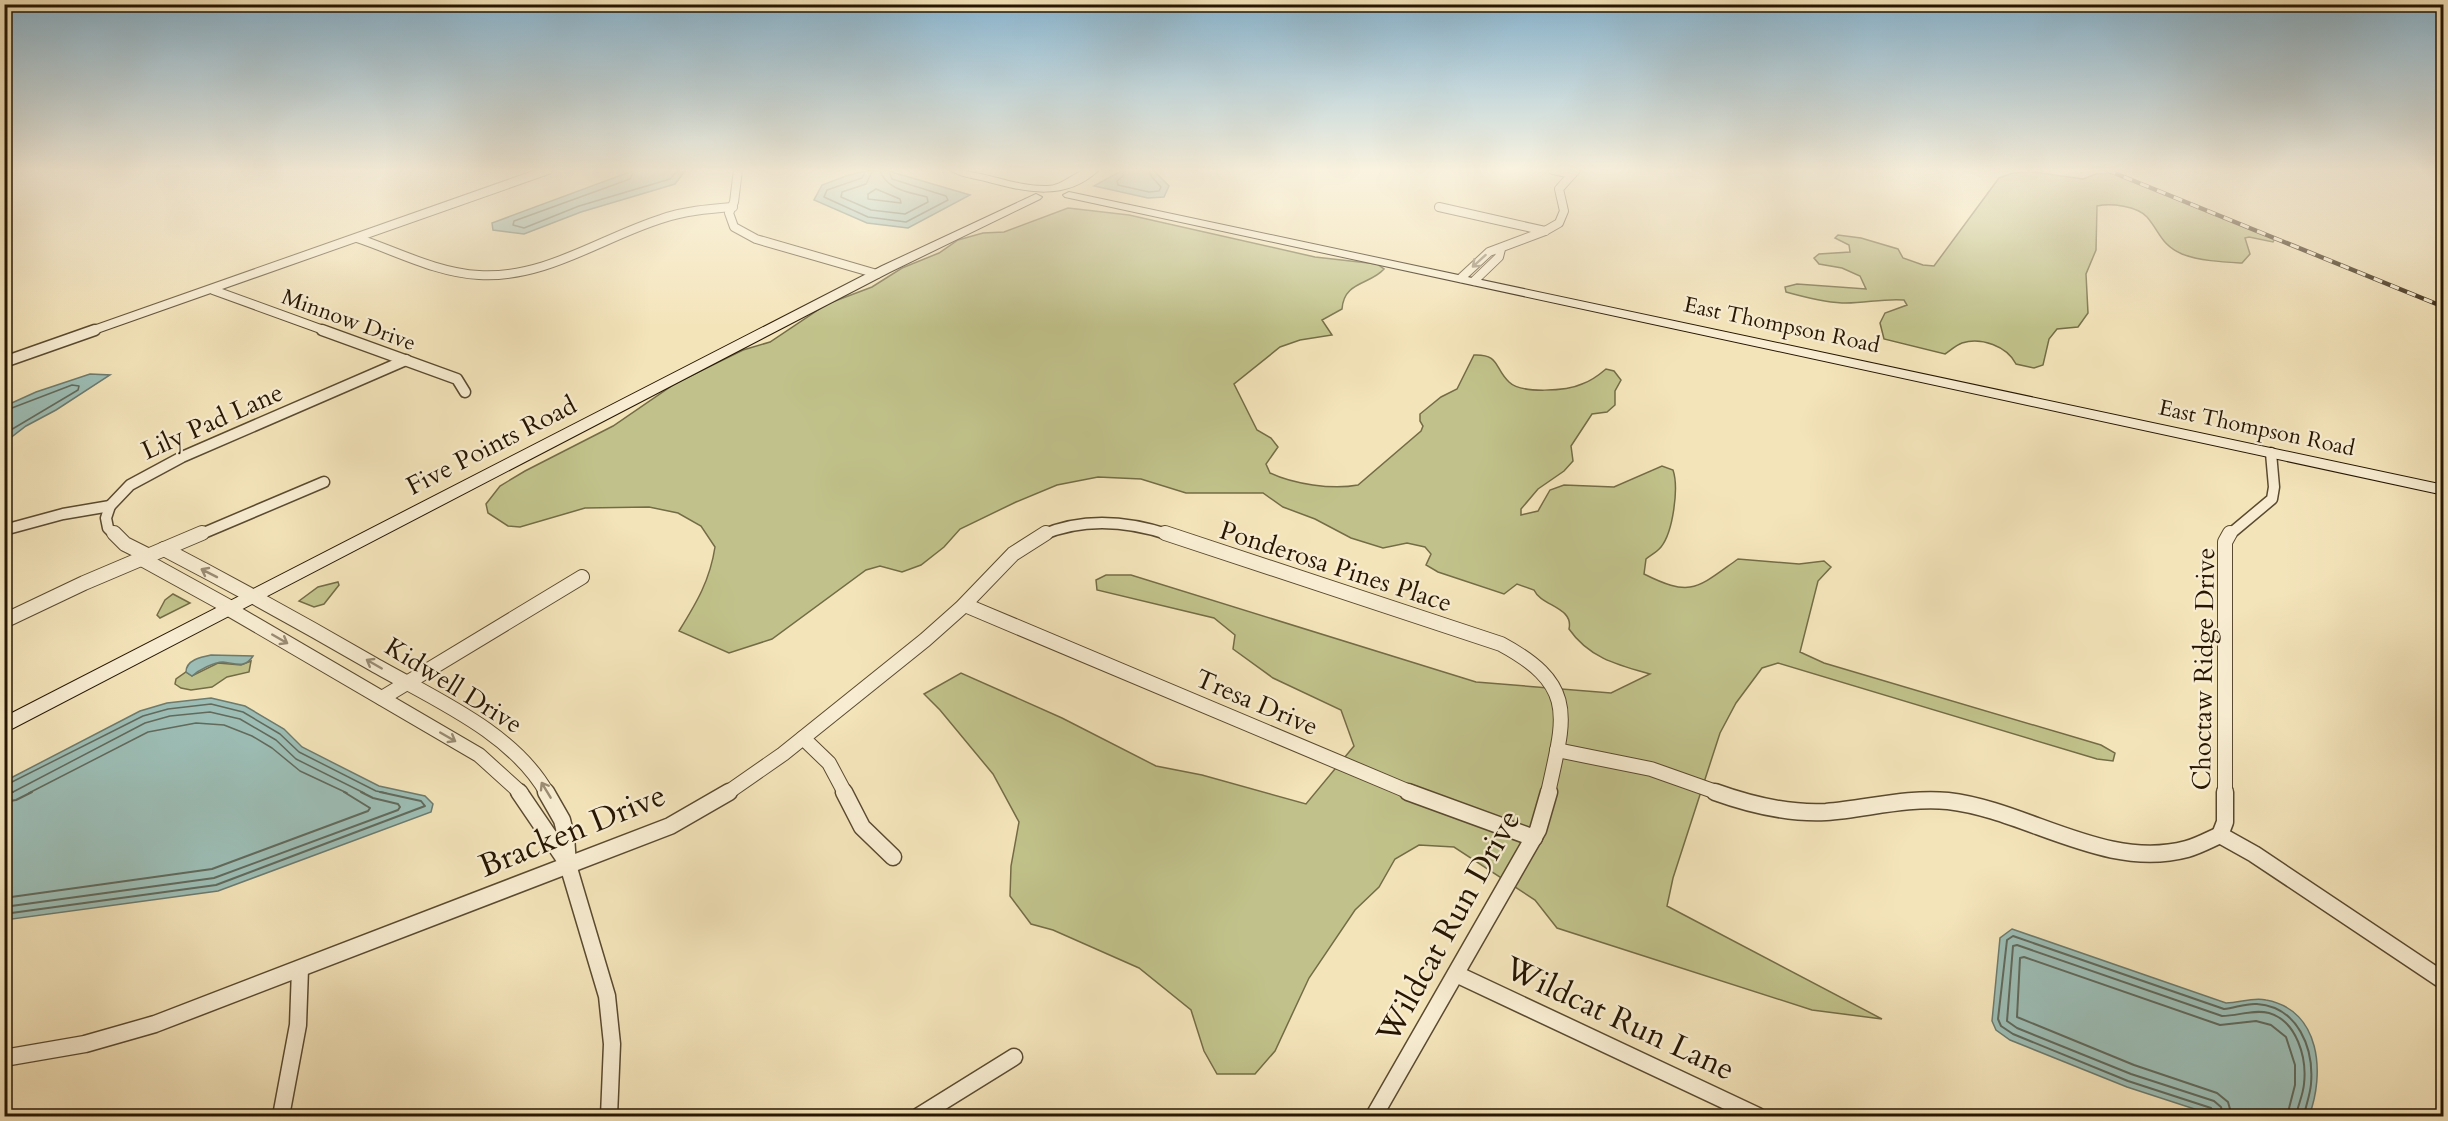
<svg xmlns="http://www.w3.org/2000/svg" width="2448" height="1121" viewBox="0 0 2448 1121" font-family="Cardo,serif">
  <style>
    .green { fill: #c1c28b; stroke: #746c46; stroke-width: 1.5 }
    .water { fill: #9dbeb6; stroke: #6d7b6e; stroke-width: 1.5 }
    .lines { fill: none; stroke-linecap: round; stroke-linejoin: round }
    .shore-far1 { stroke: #626a5c; stroke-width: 1.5 }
    .shore { stroke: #626a5c; stroke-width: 2 }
    .street-far3-casing { stroke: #5a4a30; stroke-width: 10 }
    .street-far2-casing { stroke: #5a4a30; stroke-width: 13 }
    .street-far1-casing { stroke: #5a4a30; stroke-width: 16 }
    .street-casing { stroke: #5a4a30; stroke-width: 19 }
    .secondary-casing { stroke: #261602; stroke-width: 2 }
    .street-far3 { stroke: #f8edd2; stroke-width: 8 }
    .street-far2 { stroke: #f8edd2; stroke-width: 10 }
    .street-far1 { stroke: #f8edd2; stroke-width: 14 }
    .street { stroke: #f8edd2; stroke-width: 16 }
    .secondary { fill: #f8edd2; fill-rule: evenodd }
    .rail-casing { stroke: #261602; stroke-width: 4.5 }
    .rail { stroke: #f8edd2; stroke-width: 3; stroke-dasharray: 9; stroke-linecap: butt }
    .oneway { stroke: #9a8c74 }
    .labels { text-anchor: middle; stroke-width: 4.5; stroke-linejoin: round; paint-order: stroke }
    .far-street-label { font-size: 22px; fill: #261602; stroke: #f8edd2 }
    .street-label { font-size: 26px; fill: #261602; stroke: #f8edd2 }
    .near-street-label { font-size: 32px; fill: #261602; stroke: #f8edd2 }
  </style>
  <rect width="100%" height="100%" fill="#f4e4ba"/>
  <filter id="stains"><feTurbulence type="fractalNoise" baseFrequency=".00333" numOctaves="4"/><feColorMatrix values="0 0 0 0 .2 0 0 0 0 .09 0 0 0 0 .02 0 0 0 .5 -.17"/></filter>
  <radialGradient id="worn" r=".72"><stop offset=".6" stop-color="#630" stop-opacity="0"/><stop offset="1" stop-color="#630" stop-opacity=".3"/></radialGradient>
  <g class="green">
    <path d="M2034 172 2083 179 2096 174 2114 173 2275 238 2273 242 2249 237 2245 238 2250 254 2242 263C2223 262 2200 261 2182 254 2161 245 2160 232 2147 217 2137 206 2111 203 2097 206L2096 250 2086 274 2088 313 2078 327 2057 329 2049 339 2043 365 2034 368 2016 364C2007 346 1981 337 1962 343 1956 345 1950 351 1945 354L1884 339 1880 323 1885 313 1907 305 1904 300C1883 298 1863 304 1842 303 1823 302 1804 297 1786 292L1785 287 1797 284 1866 289 1860 276 1842 268 1819 264 1814 258 1819 254 1850 252 1849 245 1835 238 1838 235 1861 238 1898 249 1903 258 1923 265 1934 266 1999 178 2013 173Z"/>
    <path d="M1068 208 1129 215 1315 257 1377 264 1384 269C1370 285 1344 281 1342 309L1322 320 1332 335 1300 340 1280 347 1234 384 1257 430 1271 438 1278 447 1266 464 1270 473C1293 484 1332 490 1358 485L1421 431 1423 426 1420 421V414L1441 397 1457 389 1474 355C1500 354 1494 368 1509 382 1521 394 1567 391 1582 384 1591 381 1599 375 1606 369L1614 371 1621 380 1615 391V405L1607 412 1592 414 1571 446 1573 461 1564 471 1538 489 1521 509V515L1538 511 1550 490 1564 485 1614 487 1662 466 1673 470C1679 488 1673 532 1661 547 1657 552 1651 555 1646 559L1644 574C1692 598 1697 588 1738 559L1799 564 1824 561 1831 567 1818 581 1800 652 1824 663 2101 745 2115 753 2113 761 2097 759 1778 663 1762 668 1736 703 1720 733 1673 878 1667 906 1882 1019 1812 1010 1557 928 1535 900 1454 847 1419 845 1395 859 1379 887 1355 910 1309 978 1275 1051 1255 1074H1217L1204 1051 1191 1010 1139 968 1053 930 1031 924 1010 896 1011 866 1019 822 993 774 940 710 924 694 961 673 1062 718 1156 766 1202 775 1306 804 1354 746 1341 710 1273 678 1233 649 1235 635 1214 618 1097 590 1096 580 1106 575H1131L1476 682 1611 693 1650 674C1618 665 1589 658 1569 629 1574 607 1541 606 1534 590L1517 584 1504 594 1438 572 1426 565 1431 554 1425 547 1407 543 1383 548 1351 538 1315 519 1283 507 1263 493H1186L1141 479 1098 477 1057 485 1016 502 960 529 944 547 921 565 902 572 880 566 866 570 772 639 729 653 679 631C697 602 710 580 715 547L701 526 678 513 649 507 585 508 520 527 508 526 488 513 486 504 500 486 525 471 613 426 676 383 743 350 770 342 827 304 872 287 902 268 939 253 958 240 983 233 1004 232Z"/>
    <path d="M338 582 339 585 324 604 314 607 299 601 318 587Z"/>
    <path d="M173 594 190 603 160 618 157 615 165 600Z"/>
    <path d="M251 661 249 672 227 677 212 687 191 690 181 688 175 684 176 679 186 672 192 676 218 663 241 665Z"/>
  </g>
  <g class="water">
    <path d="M635 170 684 172 675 184 581 212 524 234 493 230 492 223Z"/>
    <path d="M873 170H885L970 195 908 228 867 223 814 200 822 185 849 175Z"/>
    <path d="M1123 170H1153L1169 186 1164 197 1148 198 1094 186Z"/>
    <path d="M90 374 110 375 56 410 26 426 5 442V406L36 392Z"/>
    <path d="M211 655 253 656C245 669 235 663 223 662 214 662 199 670 192 676L186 672C186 660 201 657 211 655Z"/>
    <path d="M211 698 245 706 284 729 302 747 379 786 425 796 433 804 431 812 218 891 5 920V781L140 711 167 703Z"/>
    <path d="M2012 929 2226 1003C2240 1003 2252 997 2266 1000 2321 1010 2325 1074 2309 1116H2216L2127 1087 2010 1040 1996 1030 1992 1021 2000 938Z"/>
  </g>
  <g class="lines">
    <g class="shore-far1">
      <path d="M634 170 630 179 514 221 513 225 524 228 579 206 670 179 678 170"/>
      <path d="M866 170 862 178 827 190 824 197 868 217 906 222 948 200 946 196 892 179 888 170"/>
      <path d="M873 170 866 184 842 192 841 197 871 210 905 214 928 202 927 197C909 192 886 190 880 170"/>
      <path d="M1124 170 1123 176 1117 181 1118 185 1149 192 1159 191 1161 187 1151 176 1149 170"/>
      <path d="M876 189 900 199 901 203 868 199V194Z"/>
      <path d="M4 411 72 385 79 386 78 390 4 434"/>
      <path d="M4 786 143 716 168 709 211 704 243 712 280 734 299 752 376 791 386 793"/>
      <path d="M4 793 13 792 145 723 170 716 210 712 240 719 276 740 296 759 364 793"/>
      <path d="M29 793 148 732 196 723 224 725 252 736 272 748 300 771 347 793"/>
    </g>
    <g class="shore">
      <path d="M4 793 13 792"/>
      <path d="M4 802 16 800 32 792"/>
      <path d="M4 898 212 869 368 811 370 808 344 792"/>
      <path d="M4 907 214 878 398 810 400 807 398 804 373 798 361 792"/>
      <path d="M4 914 216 885 425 806 421 801 380 792"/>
      <path d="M2215 1116 2211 1108 2128 1081 2013 1034 2001 1026 1998 1019 2007 940 2013 936 2224 1009C2235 1008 2246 1003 2257 1004 2298 1007 2314 1048 2311 1084 2310 1095 2306 1105 2304 1116"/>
      <path d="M2223 1116 2221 1107 2214 1101 2131 1074 2017 1028 2007 1021 2013 946 2017 945 2222 1016C2238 1016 2253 1009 2269 1013 2297 1021 2307 1058 2304 1084 2303 1095 2298 1105 2296 1116"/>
      <path d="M2232 1116 2228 1102 2217 1093 2134 1065 2017 1017 2020 958 2024 957 2220 1025 2256 1021 2271 1025 2286 1037 2295 1065V1085L2287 1116"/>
    </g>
    <defs>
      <g id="street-far3">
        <path d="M738 170 734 202 729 213 734 227 756 239 877 274"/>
        <path d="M1553 170 1572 174"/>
        <path d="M1439 207 1545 231"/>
        <path d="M357 238C396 251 437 273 479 275 545 279 601 238 661 219 684 211 709 209 733 207"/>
        <path d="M1461 278 1489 252 1545 231 1559 223 1564 211 1559 189 1576 170"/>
        <path d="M1474 281 1499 257 1501 249"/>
        <path d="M213 290 326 331"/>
        <path d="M91 331 548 170"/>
      </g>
      <g id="street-far2">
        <path d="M322 330 457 379 465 392"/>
        <path d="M4 362 95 330"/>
        <path d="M4 530 63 514 110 506"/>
        <path d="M115 535 108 528 106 518 110 506 130 485 182 457 406 360"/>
        <path d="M199 535 324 482"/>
        <path d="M1042 535C1084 517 1128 521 1170 535"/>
        <path d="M2229 535 2272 499 2274 487 2271 453"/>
      </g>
      <g id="street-far1">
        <path d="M114 533 125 544 149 556"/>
        <path d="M1165 533 1501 644C1579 686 1564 718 1548 793"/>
        <path d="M164 549C235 586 304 624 373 664 432 698 513 732 547 793"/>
        <path d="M142 559 231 608"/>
        <path d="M965 605 1412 793"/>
        <path d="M229 609 479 755 521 793"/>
        <path d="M4 621 84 583 202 533"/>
        <path d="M382 698 582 577"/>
        <path d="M803 738 829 763 845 793"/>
        <path d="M1557 750 1651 769 1719 793"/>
        <path d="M727 793 783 754 925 640 961 608 1013 554 1046 533"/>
        <path d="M2225 793V542L2230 533"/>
      </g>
      <g id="street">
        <path d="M519 792 568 864"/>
        <path d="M546 792 562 820 566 836 568 865 607 996 612 1044 609 1116"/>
        <path d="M844 792 862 827 893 857"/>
        <path d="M1408 792 1534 838"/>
        <path d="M1715 792C1751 805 1787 814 1826 812 1866 809 1907 797 1948 801 2027 810 2105 871 2187 849 2198 846 2209 840 2220 835"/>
        <path d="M2220 835 2225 822V792"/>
        <path d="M2220 835 2254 854 2444 981"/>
        <path d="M1456 974 1758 1116"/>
        <path d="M4 1058 85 1044 155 1024 670 826 729 792"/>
        <path d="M281 1116 298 1025 300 969"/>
        <path d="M919 1116 1014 1057"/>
        <path d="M1374 1116 1538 830 1549 792"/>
      </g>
      <g id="secondary">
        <path d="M950 170C983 170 1014 187 1047 186 1062 186 1071 174 1085 170 1089 169 1095 170 1099 170 1065 202 1026 192 985 181 974 178 959 177 950 170Z"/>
        <path d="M1069 192 2444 485V495L1065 197 1063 195Z"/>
        <path d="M1036 194 1042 197 1040 199 890 272 4 733V717L882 266Z"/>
      </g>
    </defs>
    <use href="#street-far3" class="street-far3-casing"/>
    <use href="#street-far2" class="street-far2-casing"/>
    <use href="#street-far1" class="street-far1-casing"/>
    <use href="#street" class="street-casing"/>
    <use href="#secondary" class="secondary-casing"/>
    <use href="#street-far3" class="street-far3"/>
    <use href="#street-far2" class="street-far2"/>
    <use href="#street-far1" class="street-far1"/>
    <use href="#street" class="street"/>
    <use href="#secondary" class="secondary"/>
    <defs>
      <path id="rail" d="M2107 170 2444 307"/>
    </defs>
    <use href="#rail" class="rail-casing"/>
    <use href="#rail" class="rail"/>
  </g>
  <defs><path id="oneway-shaft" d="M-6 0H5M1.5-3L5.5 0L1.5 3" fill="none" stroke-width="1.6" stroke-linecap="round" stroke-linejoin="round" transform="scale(1.5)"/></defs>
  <g class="oneway">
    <use href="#oneway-shaft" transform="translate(1479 261) rotate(138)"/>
    <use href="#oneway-shaft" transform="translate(209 573) rotate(-153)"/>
    <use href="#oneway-shaft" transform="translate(280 639) rotate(30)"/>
    <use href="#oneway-shaft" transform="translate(374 664) rotate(-150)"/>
    <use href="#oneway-shaft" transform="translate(448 737) rotate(30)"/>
    <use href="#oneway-shaft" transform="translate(546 790) rotate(-121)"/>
  </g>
  <linearGradient id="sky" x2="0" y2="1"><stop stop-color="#8ab8d4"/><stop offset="0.52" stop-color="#faf3e0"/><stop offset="1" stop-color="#faf3e0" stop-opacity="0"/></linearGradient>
  <rect width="2448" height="327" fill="url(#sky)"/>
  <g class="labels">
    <g class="far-street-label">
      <text transform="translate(349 319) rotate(20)" y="8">Minnow Drive</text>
      <text transform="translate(1782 324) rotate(12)" y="8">East Thompson Road</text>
      <text transform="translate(2257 427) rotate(12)" y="8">East Thompson Road</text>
    </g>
    <g class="street-label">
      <text transform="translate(212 421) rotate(-24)" y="9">Lily Pad Lane</text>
      <text transform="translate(491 445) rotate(-27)" y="9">Five Points Road</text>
      <text transform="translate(1336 566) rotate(18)" y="9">Ponderosa Pines Place</text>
      <text transform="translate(2203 669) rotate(-89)" y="9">Choctaw Ridge Drive</text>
      <text transform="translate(454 685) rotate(32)" y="9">Kidwell Drive</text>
      <text transform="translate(1257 702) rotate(23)" y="9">Tresa Drive</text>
    </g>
    <g class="near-street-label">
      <text transform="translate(572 830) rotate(-22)" y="11">Bracken Drive</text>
      <text transform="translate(1448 926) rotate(-61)" y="11">Wildcat Run Drive</text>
      <text transform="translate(1620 1018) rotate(25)" y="11">Wildcat Run Lane</text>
    </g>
  </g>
  <rect width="2448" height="1121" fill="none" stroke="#f4e4ba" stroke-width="24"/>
  <rect x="6" y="6" width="2436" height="1109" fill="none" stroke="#261602" stroke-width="3"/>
  <rect x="12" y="12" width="2424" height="1097" fill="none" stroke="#261602" stroke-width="1.5"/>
  <rect width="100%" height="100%" filter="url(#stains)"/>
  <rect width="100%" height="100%" fill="url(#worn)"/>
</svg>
